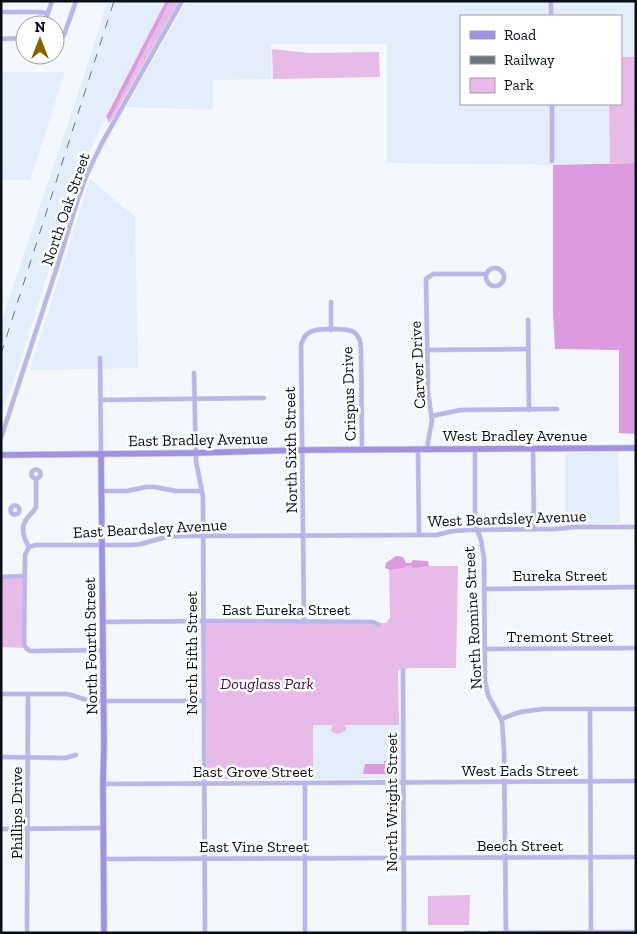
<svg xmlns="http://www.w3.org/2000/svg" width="637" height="934" viewBox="0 0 637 934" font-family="'Zilla Slab',serif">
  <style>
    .built { fill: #e3edfc }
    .green { fill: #e7bae8 }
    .forest { fill: #dc9bdf }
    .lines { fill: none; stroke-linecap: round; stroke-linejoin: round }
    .street-casing { stroke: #ced3d9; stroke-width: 5 }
    .secondary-casing { stroke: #ced3d9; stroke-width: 7 }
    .street { stroke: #bcb4ed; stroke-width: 4 }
    .secondary { stroke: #a091e5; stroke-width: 5.5 }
    .rail { stroke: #6f757c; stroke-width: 1; stroke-dasharray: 9 9; stroke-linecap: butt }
    .labels { text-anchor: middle; stroke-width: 5; stroke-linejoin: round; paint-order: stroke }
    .street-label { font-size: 16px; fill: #080f18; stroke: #fff }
    .park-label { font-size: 16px; font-style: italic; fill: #470c4a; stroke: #fff }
  </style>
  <rect width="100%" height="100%" fill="#f4f8fe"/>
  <g class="built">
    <path d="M107 1H166L95 139 80 171 18 368 1 415V322L90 58Z"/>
    <path d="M187 1H636V57H621V16H461V104H609L610 163 553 165 387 163V44H271V79L213 80V110L126 107Z"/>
    <path d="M1 72H65L30 180H1Z"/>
    <path d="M90 179 135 217 138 368 30 370Z"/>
    <path d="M618 452 620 523 582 524 565 526V453Z"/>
    <path d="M313 725H403L404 779H313Z"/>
  </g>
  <g class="green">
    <path d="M170 1H179L111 121 108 123 107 118 110 119Z"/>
    <path d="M272 49 309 53 379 52 380 77 273 79Z"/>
    <path d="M621 57H636V163H610L609 104H621Z"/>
    <path d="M389 566H458L456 668H410L398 670 399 725H344L346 727V730C341 734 336 735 331 731V729L333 725H313V779H209L207 776 205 622 387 623V620L389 623 388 620 390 618Z"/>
    <path d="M25 576 24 648 1 647V577Z"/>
    <path d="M470 895 469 925H428V896Z"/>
  </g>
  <g class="forest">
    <path d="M166 1H170L110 119H108L106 117Z"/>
    <path d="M636 163V434L619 433V350L555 349 553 313V165Z"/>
    <path d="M396 556 403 557 406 563H411L413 560 428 561 429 566 414 568 411 566H406L405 568 394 569 391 570 385 568 386 563Z"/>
    <path d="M384 761H389V764L394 766V774H363L365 764H384Z"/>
  </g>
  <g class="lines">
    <defs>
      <g id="street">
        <path d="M551 1V16"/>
        <path d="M1 12H39L47 13"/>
        <path d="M44 25 52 1"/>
        <path d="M1 39 25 38"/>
        <path d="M55 42 59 41 64 35 76 1"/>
        <path d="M552 104V161"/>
        <circle cx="495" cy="277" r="9"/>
        <path d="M331 302V330"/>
        <path d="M528 320 529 410"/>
        <path d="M427 350 528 349"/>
        <path d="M100 358 101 454"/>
        <path d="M194 373 196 461 203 497 205 933"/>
        <path d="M100 400 264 398"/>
        <path d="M432 416 460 410 557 409"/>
        <path d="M1 438 57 267 78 199 87 174 102 143 182 1"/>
        <path d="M427 449 428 442 432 421 428 392 426 279 433 274H486"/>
        <path d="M475 449V524L481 540 484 559 485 681 488 695 502 721 504 750 506 933"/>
        <path d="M533 449 534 529"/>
        <path d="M418 450 419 534"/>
        <circle cx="36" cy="474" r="4.5"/>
        <path d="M102 491H127L146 487H154L176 491H201"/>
        <circle cx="15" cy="510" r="4.5"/>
        <path d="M29 547C24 539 20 529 26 520 29 515 34 512 36 507V479"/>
        <path d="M1 577 25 576"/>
        <path d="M485 589 636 587"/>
        <path d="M304 621 301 345C303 340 304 335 310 332 316 328 347 328 354 332 360 336 361 343 361 350L362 450"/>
        <path d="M103 622 203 621 373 622 379 625"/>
        <path d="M485 649 636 648"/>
        <path d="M103 650 30 651 26 648 24 644 25 555 29 547 36 545H132L141 544 166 537 181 536 427 535H436L453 531 468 530 554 529 576 527H636"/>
        <path d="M403 670 404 933"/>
        <path d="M1 694H66C75 695 83 700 93 701H204"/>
        <path d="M590 709 591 933"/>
        <path d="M501 719 520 712 543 709H636"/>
        <path d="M1 757 65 758 76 755"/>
        <path d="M103 784 636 781"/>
        <path d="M1 829 103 828"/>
        <path d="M103 859 636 857"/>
        <path d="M27 933 28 694"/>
        <path d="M305 933V783"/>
        <path d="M465 933H478"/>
        <path d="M489 933 636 932"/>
      </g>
      <g id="secondary">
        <path d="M101 454 104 744 103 784 104 933"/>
        <path d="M1 455 195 453 303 450 636 448"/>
      </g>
    </defs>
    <use href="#street" class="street-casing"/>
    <use href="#secondary" class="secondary-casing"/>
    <use href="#street" class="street"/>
    <use href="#secondary" class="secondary"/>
    <path class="rail" d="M1 354 114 1"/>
  </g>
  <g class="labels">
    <g class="street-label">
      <text transform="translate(65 209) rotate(-71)" y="6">North Oak Street</text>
      <text transform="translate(417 365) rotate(-93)" y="6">Carver Drive</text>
      <text transform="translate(348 394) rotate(-92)" y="6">Crispus Drive</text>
      <text x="515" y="441">West Bradley Avenue</text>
      <text transform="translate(198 439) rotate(-1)" y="6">East Bradley Avenue</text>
      <text transform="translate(290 450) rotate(-91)" y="6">North Sixth Street</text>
      <text transform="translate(507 518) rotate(-2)" y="6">West Beardsley Avenue</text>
      <text transform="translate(150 528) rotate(-3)" y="6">East Beardsley Avenue</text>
      <text x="560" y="581">Eureka Street</text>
      <text x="286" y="615">East Eureka Street</text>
      <text transform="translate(472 618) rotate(-93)" y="6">North Romine Street</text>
      <text x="560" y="642">Tremont Street</text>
      <text transform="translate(90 646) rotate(-91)" y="6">North Fourth Street</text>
      <text transform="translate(191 653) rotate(-90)" y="6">North Fifth Street</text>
      <text x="520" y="776">West Eads Street</text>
      <text x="253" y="777">East Grove Street</text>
      <text transform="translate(391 802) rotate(-90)" y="6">North Wright Street</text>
      <text transform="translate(16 813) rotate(-90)" y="6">Phillips Drive</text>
      <text x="520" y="851">Beech Street</text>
      <text x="254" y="852">East Vine Street</text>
    </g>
    <g class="park-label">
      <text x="267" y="689">Douglass Park</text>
    </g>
  </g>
  <rect width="637" height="934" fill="none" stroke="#080f18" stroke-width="5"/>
  <rect x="460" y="15" width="162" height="90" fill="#ffffff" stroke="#9c9fa3"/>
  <rect x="470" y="31" width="25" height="8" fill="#a091e5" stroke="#9c9fa3"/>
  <text x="504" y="40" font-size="15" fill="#080f18">Road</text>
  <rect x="470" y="56" width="25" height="8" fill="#6f757c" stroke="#9c9fa3"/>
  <text x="504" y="65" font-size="15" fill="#080f18">Railway</text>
  <rect x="470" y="78" width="25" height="15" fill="#e7bae8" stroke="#9c9fa3"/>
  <text x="504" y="90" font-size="15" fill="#080f18">Park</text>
  <g transform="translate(40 40)"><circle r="24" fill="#ffffff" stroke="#9c9fa3"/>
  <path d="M0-4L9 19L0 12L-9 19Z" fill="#886300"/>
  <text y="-8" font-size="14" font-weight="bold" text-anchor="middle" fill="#080f18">N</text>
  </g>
</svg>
